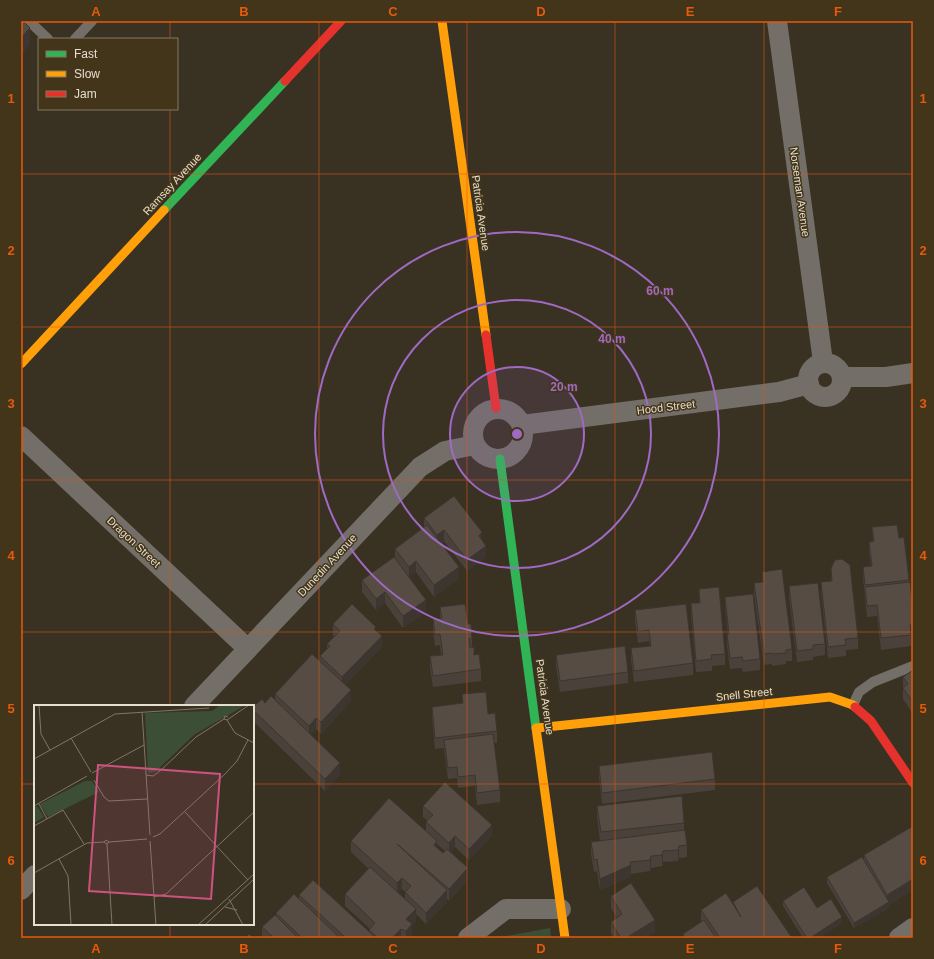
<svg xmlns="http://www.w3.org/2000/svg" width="934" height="959" viewBox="0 0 934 959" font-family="Arial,sans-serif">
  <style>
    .green { fill: #3c4e36 }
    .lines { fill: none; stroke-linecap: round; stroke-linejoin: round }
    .lane { stroke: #736e67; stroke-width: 10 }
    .street { stroke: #736e67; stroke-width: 20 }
    .fast { stroke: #30b455; stroke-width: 9 }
    .slow { stroke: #ff9f0a; stroke-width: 9 }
    .jam { stroke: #e5322d; stroke-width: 9 }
    .wall { fill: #4a413a; fill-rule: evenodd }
    .shaded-wall { fill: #3c3530 }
    .building { fill: #564c44; stroke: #3c3530 }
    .grid { fill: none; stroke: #e8590c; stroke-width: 1; stroke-opacity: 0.55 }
    .ring { fill: none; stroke: #a06ac4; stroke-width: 2 }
    .labels { text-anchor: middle; stroke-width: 3; stroke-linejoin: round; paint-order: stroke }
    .street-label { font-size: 11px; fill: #e6dece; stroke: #433519 }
    .inset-road { fill: none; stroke: #7e7767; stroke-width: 1 }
    .view { fill: #cd537e; fill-opacity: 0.15; stroke: #cd537e; stroke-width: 2 }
    .inset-edge { fill: none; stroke: #e6dece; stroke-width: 2 }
    .centre { fill: #a06ac4; stroke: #433519; stroke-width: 2 }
    .ring-label { font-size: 12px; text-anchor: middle; font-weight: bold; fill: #a06ac4; stroke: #433519; stroke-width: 3; stroke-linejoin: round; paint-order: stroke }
    .neatline { fill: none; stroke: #e8590c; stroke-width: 1.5 }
    .grid-label { font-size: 13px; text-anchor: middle; font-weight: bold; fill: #e8590c }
  </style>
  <rect width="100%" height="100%" fill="#393223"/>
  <path class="green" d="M550 928 551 938H495Z"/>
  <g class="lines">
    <g class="lane">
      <path d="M29 21 48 39"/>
      <path d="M75 39 92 21"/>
      <path d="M853 705 859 692 873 682 913 666"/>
    </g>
    <g class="street">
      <path d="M777 21 823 362"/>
      <circle cx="825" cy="380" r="17"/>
      <path d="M842 377H886L913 373"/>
      <circle cx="498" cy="434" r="25"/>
      <path d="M522 425 779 392 809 384"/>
      <path d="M21 436 248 649"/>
      <path d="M194 706 420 467 445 451 475 445"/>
      <path d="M21 890 35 875"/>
      <path d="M468 938 506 909H561"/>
      <path d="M899 938 913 928"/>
    </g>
    <g class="fast">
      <path d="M164 210 285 81"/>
      <path d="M500 459 536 728"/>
    </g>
    <g class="slow">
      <path d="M442 21 486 335"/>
      <path d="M21 364 164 210"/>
      <path d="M536 728 565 938"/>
      <path d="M537 728 830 697 853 705 855 707"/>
    </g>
    <g class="jam">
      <path d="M285 81 341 21"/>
      <path d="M486 335 496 408"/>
      <path d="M855 707 871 721 913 783"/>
    </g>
  </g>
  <g class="wall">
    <path d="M424 518 482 540 486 557 467 571 444 541 441 544 459 578 434 597 416 572 409 577 426 612 403 628 385 603 376 610 362 592V580L395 558V549L424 527Z"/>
    <path d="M872 527 899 538 904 537 913 608V636H911V646L881 650 877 616 867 617 863 578V567L871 566 869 553V542L873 541Z"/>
    <path d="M831 568 858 638V649L846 650V656L828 658 821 593V582L831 581Z"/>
    <path d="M762 572 792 649V661H786V664L772 666V664L764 665 754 594V583L762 582Z"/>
    <path d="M789 586 825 644V655L813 657V660L797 662 789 598Z"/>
    <path d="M699 589 725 654V665L712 666V671L696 672 691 615V603H699Z"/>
    <path d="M725 597 760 659V670L743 672 742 668 730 669 727 645V634H728L725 608Z"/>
    <path d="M440 607 468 624 472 638V647L474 655 481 669V681L433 687 430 668V656L441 655 440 645 435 646 433 631V619H440Z"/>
    <path d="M635 610 693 663V675L634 682 631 660V648L650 646 649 641 638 643 635 622Z"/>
    <path d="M333 624 376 631 382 647 345 685 351 701 321 734 316 729 311 735 340 775 325 791 253 721V707L265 703 275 700V694L320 661V656L327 649V644L334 637 333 636Z"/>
    <path d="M556 655 628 672V683L560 692 556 666Z"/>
    <path d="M913 670V714L903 699V677Z"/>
    <path d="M462 694 488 714 497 731V743H494L500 790V802L477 805 475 786 458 788 457 778 448 779 444 748 435 749 432 718V707L462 703Z"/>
    <path d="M599 766 715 779V790L602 804 599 777Z"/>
    <path d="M423 806 492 836 469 860 455 847 451 852 468 880 449 901 447 899V902L426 924 416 914V921L412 925V935L409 938H262V927L276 916V913L299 900V895L369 932 370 929 345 906V894L369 869 351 852V841L426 831V822L428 821 423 817ZM437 844 445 851 443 853 437 848ZM402 889 405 892V899L398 893Z"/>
    <path d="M597 806 684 823V830L687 845V857L679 858 678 861 663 862 662 866 651 868 650 871 631 874V877L600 890 597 871 594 872 591 854V842L600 841 597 817Z"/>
    <path d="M913 826V890L889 905V908L854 928 827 883V877L864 861V855Z"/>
    <path d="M611 896 655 932 644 938H614L611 933V922L617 918 611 908Z"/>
    <path d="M783 901 817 908 842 923 819 938H803L783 906Z"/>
    <path d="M733 902 792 938H683V934L702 922 701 921V910L733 904Z"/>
  </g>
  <g class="shaded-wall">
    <path d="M30 28V45L21 55V38Z"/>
    <path d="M444 530V541L437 547V535Z"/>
    <path d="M482 532V543L479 536Z"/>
    <path d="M486 546V557L467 571V560Z"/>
    <path d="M416 561V572L409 578V567Z"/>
    <path d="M459 567V578L434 597V585Z"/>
    <path d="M385 592V603L376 610V599Z"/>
    <path d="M426 600V612L403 628V616Z"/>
    <path d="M382 636V647L342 689V677Z"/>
    <path d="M351 690V701L321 734V722Z"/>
    <path d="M316 718V729L309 737V726Z"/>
    <path d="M340 763V775L325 791V779Z"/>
    <path d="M492 825V836L469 860V849Z"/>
    <path d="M455 836V847L449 854V843Z"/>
    <path d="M437 841V852L434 845Z"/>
    <path d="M679 846V858L678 861V850Z"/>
    <path d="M663 851V862L662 866V855Z"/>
    <path d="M651 856V868L650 871V860Z"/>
    <path d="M631 865V877L600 890V879Z"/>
    <path d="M468 868V880L449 901V889Z"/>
    <path d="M402 878V889L397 895V883Z"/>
    <path d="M913 879V890L889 905V908L854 928V923L887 903V895Z"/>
    <path d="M447 890V902L426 924V913Z"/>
    <path d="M416 909V921L412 925V935L409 938H406V919Z"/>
    <path d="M842 917V923L819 938H810Z"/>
    <path d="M655 920V932L644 938H626Z"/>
    <path d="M401 929V938H392Z"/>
  </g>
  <g class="building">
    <path d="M21 21H23L30 28 21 38Z"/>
    <path d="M454 496 482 532 479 536 486 546 467 560 444 530 437 535 424 518Z"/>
    <path d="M427 525 459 567 434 585 416 561 409 567 395 549Z"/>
    <path d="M897 525 899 538 904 537 909 580 865 585 863 567 872 566 869 542 874 541 872 527Z"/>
    <path d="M394 557 426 600 403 616 385 592 376 599 362 580Z"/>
    <path d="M842 559 850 565 858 638 845 639 846 645 828 647 821 582 832 581 831 568 835 560Z"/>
    <path d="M782 569 792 649 786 650V653L772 654V653L764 654 754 583 763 582 762 572Z"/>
    <path d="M910 582 913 608V625H910L911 635 881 638 877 605 867 606 865 587Z"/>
    <path d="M818 583 825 644 813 645V649L797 651 789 586Z"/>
    <path d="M719 587 725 654 711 655 712 659 696 661 691 603H700L699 589Z"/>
    <path d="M753 594 760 659 743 661 742 657 730 658 727 634H729L725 597Z"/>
    <path d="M352 604 376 627 374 629 382 636 342 677 320 656 330 646 327 644 340 631 333 624Z"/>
    <path d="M465 604 468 624H471L472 638 469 639 470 648 474 647V655L479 654 481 669 433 676 430 656 443 655 440 634 435 635 433 619 442 618 440 607Z"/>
    <path d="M686 604 693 663 634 671 631 648 651 646 649 630 638 632 635 610Z"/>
    <path d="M625 646 628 672 560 681 556 655Z"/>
    <path d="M312 654 351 690 321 722 316 718 309 726 275 694Z"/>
    <path d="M913 670V702L903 688 908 684 903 677Z"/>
    <path d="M486 692 488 714 495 713 497 731 435 738 432 707 463 703 462 694Z"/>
    <path d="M271 696 340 763 325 779 253 710V707L262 699 265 703Z"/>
    <path d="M493 734 500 790 477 793 475 775 458 777 457 767 448 768 444 740Z"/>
    <path d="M712 752 715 779 602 793 599 766Z"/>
    <path d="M445 782 492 825 469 849 455 836 449 843 426 822 433 815 423 806Z"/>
    <path d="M682 796 684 823 601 832 597 806Z"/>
    <path d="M389 798 437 841 434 845 443 853 447 849 468 868 449 889 397 844 447 890 426 913 405 892 411 886 402 878 397 883 351 841Z"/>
    <path d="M913 826V879L887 895 864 855Z"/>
    <path d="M685 830 687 845 679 846 678 850 663 851 662 855 651 856 650 860 630 862 631 865 600 879 597 859 594 860 591 842Z"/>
    <path d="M862 857 889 902 854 923 827 877Z"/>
    <path d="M370 867 416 909 406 919 412 924 406 931 401 929 392 938H378L369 930 375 923 345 894Z"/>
    <path d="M313 880 376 938H346L299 895Z"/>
    <path d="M631 883 655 920 626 938H621L611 922 622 914 611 896Z"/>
    <path d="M757 886 792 938H720L701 910 726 893 741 917 733 902Z"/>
    <path d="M804 887 817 908 831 899 842 917 810 938H807L783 901Z"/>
    <path d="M294 894 340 938H302L276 913Z"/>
    <path d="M275 915 298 938H272L273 937 262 927Z"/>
    <path d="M704 920 716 938H685L683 934Z"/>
    <path d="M249 934 253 938H245Z"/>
  </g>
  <path class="grid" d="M170 21V39M319 21V938M467 21V938M615 21V938M764 21V938M170 109V706M21 174H913M21 327H913M21 480H913M21 632H913M21 784H35M253 784H913M170 924V938"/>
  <circle cx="517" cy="434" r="67" fill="#a06ac4" fill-opacity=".12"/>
  <g class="ring">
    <circle cx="517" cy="434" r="67"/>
    <circle cx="517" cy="434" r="134"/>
    <circle cx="517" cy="434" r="202"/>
  </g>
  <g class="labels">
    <g class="street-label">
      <text transform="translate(172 184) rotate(-47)" y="4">Ramsay Avenue</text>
      <text transform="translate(800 192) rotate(82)" y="4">Norseman Avenue</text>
      <text transform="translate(481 213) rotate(82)" y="4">Patricia Avenue</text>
      <text transform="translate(666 407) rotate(-7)" y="4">Hood Street</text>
      <text transform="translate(134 542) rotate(43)" y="4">Dragon Street</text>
      <text transform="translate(327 565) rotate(-47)" y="4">Dunedin Avenue</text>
      <text transform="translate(744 694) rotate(-6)" y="4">Snell Street</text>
      <text transform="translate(545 697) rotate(82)" y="4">Patricia Avenue</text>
    </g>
  </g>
  <g transform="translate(34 705)">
    <rect width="220" height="220" fill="#393223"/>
    <path d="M186 0H212L161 29 121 67 114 68 111 8 178 6ZM51 76H58L65 87 14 112 6 99ZM3 101 10 112 0 118V103Z" fill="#3c4e36"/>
    <path class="inset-road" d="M5 0 7 29 16 45M108 7 116 130M194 12 191 11 190 14 193 15 215 0M193 15 201 28 220 38M37 33 57 67M0 54 81 9 175 3M58 68 110 40M112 70 119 71 126 66 162 32 190 14M60 75 70 92 75 96 113 94M5 99 13 114M0 101 53 71M151 107 214 175M0 121 29 105 50 139M119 132 126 129 191 69 203 56 214 35M116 136 122 220M75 137 113 134M73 139 70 137 72 135 75 137 73 139 78 220M25 154 34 171 37 220M0 168 53 138 70 137M120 192 132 189 220 107M195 194 209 220M191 202 203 205M164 220 220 169M171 220 220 174"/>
    <path class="view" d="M64 60 186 69 177 194 55 186Z"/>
    <rect width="220" height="220" class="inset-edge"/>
  </g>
  <circle cx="517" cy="434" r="6" class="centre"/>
  <g class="ring-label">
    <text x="660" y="295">60 m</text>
    <text x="612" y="343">40 m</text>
    <text x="564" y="391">20 m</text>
  </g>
  <rect width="934" height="959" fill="none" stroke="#433519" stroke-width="44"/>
  <rect x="38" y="38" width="140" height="72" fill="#433519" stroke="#847961"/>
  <rect x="46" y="51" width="20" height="6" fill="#30b455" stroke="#847961"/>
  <text x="74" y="58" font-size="12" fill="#e6dece">Fast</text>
  <rect x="46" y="71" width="20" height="6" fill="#ff9f0a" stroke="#847961"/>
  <text x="74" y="78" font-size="12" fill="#e6dece">Slow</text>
  <rect x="46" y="91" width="20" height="6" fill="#e5322d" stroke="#847961"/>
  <text x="74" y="98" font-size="12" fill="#e6dece">Jam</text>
  <rect x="22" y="22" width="890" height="915" class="neatline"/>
  <g class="grid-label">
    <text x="96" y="16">A</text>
    <text x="244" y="16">B</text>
    <text x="393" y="16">C</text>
    <text x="541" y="16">D</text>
    <text x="690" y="16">E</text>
    <text x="838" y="16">F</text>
    <text x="11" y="103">1</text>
    <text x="923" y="103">1</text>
    <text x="11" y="255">2</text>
    <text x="923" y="255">2</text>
    <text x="11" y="408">3</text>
    <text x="923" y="408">3</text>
    <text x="11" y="560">4</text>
    <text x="923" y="560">4</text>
    <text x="11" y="713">5</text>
    <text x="923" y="713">5</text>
    <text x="11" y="865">6</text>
    <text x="923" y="865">6</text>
    <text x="96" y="953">A</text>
    <text x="244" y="953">B</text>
    <text x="393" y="953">C</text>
    <text x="541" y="953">D</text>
    <text x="690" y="953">E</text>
    <text x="838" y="953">F</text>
  </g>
</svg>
